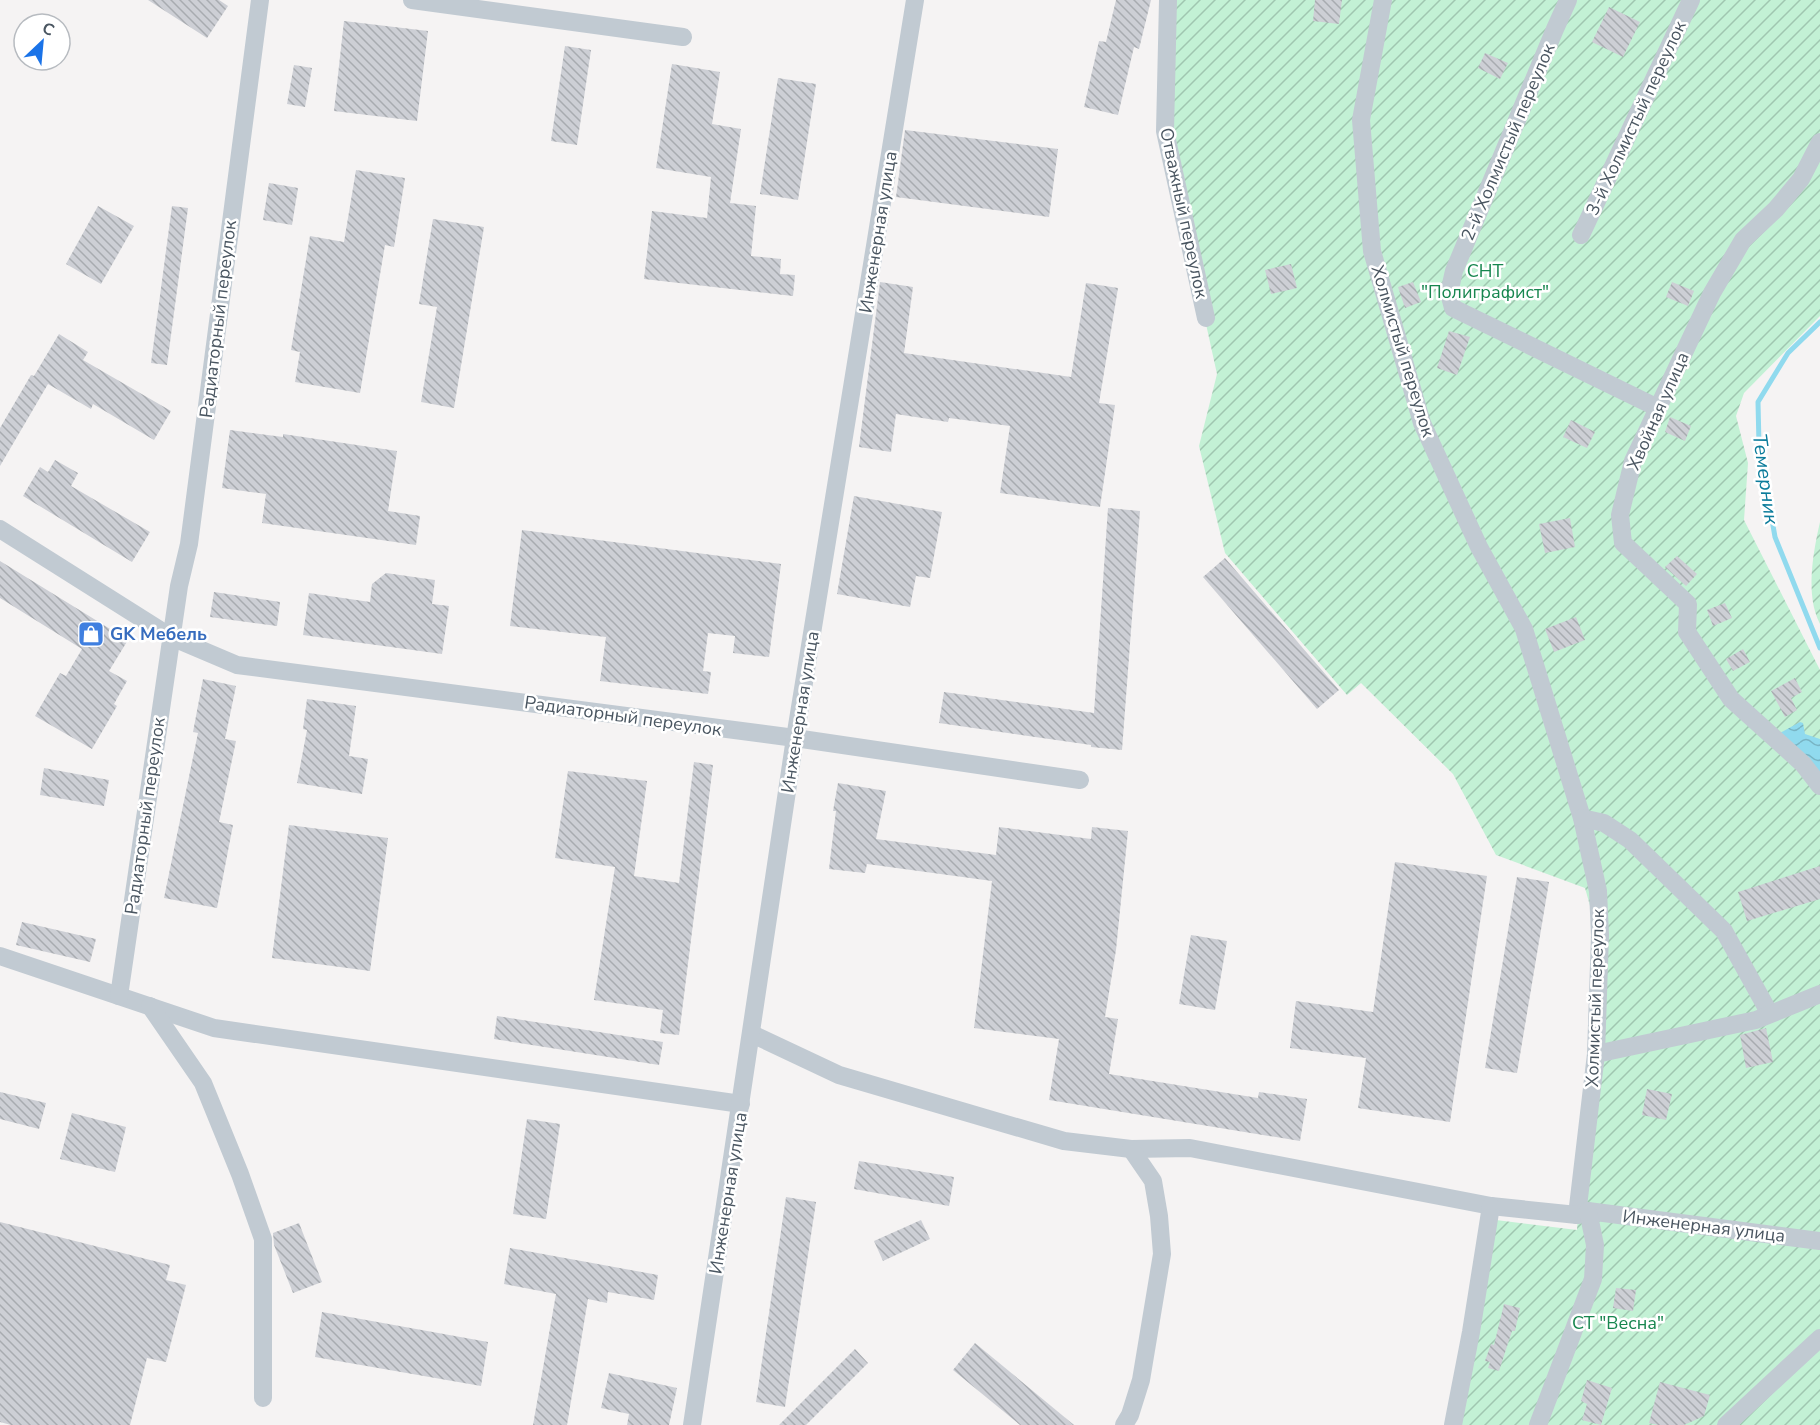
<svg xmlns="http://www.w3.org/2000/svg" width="1820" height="1425" viewBox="0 0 1820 1425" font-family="'Nunito Sans',sans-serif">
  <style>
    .garden { fill: url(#garden-furrows) }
    .water { fill: url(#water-waves) }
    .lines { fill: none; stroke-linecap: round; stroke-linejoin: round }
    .stream { stroke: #90daee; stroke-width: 5 }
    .building { fill: url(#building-back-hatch) }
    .minor { stroke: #c1cad2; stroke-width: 18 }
    .labels { text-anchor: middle; stroke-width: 5; stroke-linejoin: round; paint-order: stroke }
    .street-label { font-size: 18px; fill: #4a5661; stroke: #fff }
    .park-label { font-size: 18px; fill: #17864f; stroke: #fff }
    .shop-label { font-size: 18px; font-weight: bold; fill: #366cbe; stroke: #fff; text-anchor: start }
    .water-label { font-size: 20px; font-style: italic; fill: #0c7c9b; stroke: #fff }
  </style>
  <defs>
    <pattern id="garden-furrows" width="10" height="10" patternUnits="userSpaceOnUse" patternTransform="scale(1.5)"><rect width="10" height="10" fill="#c3f1d5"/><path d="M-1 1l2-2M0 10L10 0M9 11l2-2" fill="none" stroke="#a0c6b0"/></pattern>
    <pattern id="water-waves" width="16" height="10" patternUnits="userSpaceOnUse" patternTransform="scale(1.5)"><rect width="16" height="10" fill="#90daee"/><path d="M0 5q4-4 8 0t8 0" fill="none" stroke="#78b4c4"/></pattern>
    <pattern id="building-back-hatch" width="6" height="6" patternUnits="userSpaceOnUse" patternTransform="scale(1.5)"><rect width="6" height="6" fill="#cdcfd5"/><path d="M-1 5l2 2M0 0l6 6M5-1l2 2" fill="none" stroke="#a8abb0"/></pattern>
  </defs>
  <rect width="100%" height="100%" fill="#f5f3f3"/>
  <g class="garden">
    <path d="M1165 0H1820V316L1744 393 1736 416 1748 463 1744 520 1820 670V1425H1455L1488 1219 1577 1230 1596 927 1585 888 1496 855 1453 774 1361 683 1347 695 1225 553 1199 446 1217 374 1162 124Z"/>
    <path d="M1820 522V624C1805 596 1813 552 1820 522Z"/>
  </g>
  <path class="water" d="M1800 722 1803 723 1805 734 1820 739V771H1814L1780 733Z"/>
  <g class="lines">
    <path class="stream" d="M1820 322 1788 353 1758 402 1759 445 1775 537 1820 648"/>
  </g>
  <g class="building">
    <path d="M148 0H219L228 6 207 38Z"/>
    <path d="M1116 0H1151L1139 49 1134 47 1118 115 1084 107 1099 41 1106 42Z"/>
    <path d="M1315 0H1342L1339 24 1313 21Z"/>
    <path d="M1609 7 1640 22 1623 57 1592 42Z"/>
    <path d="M344 21 428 31 417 121 334 111Z"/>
    <path d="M565 46 591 50 577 145 551 141Z"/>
    <path d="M1485 53 1508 63 1500 79 1478 68Z"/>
    <path d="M672 64 720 72 712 124 741 129 730 203 756 206 751 256 781 259 780 274 795 275 793 296 644 279 652 211 707 218 711 177 656 168Z"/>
    <path d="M294 65 312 68 305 107 287 104Z"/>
    <path d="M778 78 816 84 798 200 760 194Z"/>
    <path d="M905 130 1058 149 1049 217 896 197Z"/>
    <path d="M356 170 405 178 394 247 385 245 360 393 295 382 300 352 291 350 310 236 344 242Z"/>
    <path d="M269 183 298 188 292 225 263 220Z"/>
    <path d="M98 206 134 226 101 284 66 264Z"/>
    <path d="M172 206 188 208 167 365 151 363Z"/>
    <path d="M433 219 484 227 454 408 421 402 437 307 419 304Z"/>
    <path d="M1291 264 1297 288 1271 294 1265 270Z"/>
    <path d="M880 282 913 287 904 353 1071 377 1086 283 1118 288 1099 403 1115 405 1100 507 1000 493 1010 426 949 418 948 422 896 414 891 452 859 447Z"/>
    <path d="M1413 282 1421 302 1405 308 1398 287Z"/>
    <path d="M1672 282 1694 291 1688 306 1666 297Z"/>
    <path d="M1449 331 1470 337 1457 375 1437 368Z"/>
    <path d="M59 334 88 352 83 360 171 411 154 440 93 404 91 409 48 384 0 466V428L31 375 34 376Z"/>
    <path d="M1670 417 1691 426 1685 441 1665 432Z"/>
    <path d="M1571 420 1595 432 1587 448 1563 437Z"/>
    <path d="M230 430 283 437V434L397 451 388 511 420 516 416 545 262 523 266 494 222 488Z"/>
    <path d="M55 460 78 473 71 486 150 532 132 562 23 496 40 467 48 472Z"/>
    <path d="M854 496 942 512 930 578 916 576 910 607 837 594Z"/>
    <path d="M1108 508 1140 511 1122 750 1091 747V745L939 723 944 692 1094 713Z"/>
    <path d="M1570 518 1575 547 1545 553 1539 524Z"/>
    <path d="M522 530 781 564 769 657 733 653 735 636 708 633 703 671 711 672 708 694 600 681 606 637 510 626Z"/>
    <path d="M1677 556 1697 574 1686 586 1665 567Z"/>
    <path d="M1225 558 1339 690 1317 709 1203 577Z"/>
    <path d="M0 561 128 640 109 671 127 681 114 704 117 706 92 749 35 716 60 673 66 676 82 649 0 598Z"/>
    <path d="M386 573 435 580 432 604 449 606 442 654 303 635 309 593 370 602 372 584Z"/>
    <path d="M214 592 280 602 277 626 210 617Z"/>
    <path d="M1725 603 1732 618 1713 626 1707 610Z"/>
    <path d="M1576 617 1585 640 1554 652 1545 629Z"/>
    <path d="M1743 649 1750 662 1733 671 1726 659Z"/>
    <path d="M1795 678 1802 692 1791 698 1797 710 1785 717 1771 691Z"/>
    <path d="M203 679 236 686 225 739 236 741 219 822 233 825 217 908 164 898 198 733 193 732Z"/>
    <path d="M307 699 356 706 349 756 368 759 362 794 297 783 307 730 303 729Z"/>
    <path d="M694 762 713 765 679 1035 660 1033 663 1010 594 1000 615 867 555 858 568 771 647 781 634 876 679 883Z"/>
    <path d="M44 768 109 780 104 806 40 795Z"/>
    <path d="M838 783 886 791 876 839 996 855 999 827 1091 839 1092 827 1128 831 1116 950 1105 1017 1118 1019 1109 1074 1258 1098 1259 1092 1307 1099 1300 1141 1049 1100 1059 1039 974 1028 992 881 867 864 865 873 829 869 836 811H833Z"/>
    <path d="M289 825 388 838 370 971 272 958Z"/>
    <path d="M1395 862 1487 876 1450 1122 1358 1108 1366 1058 1290 1048 1296 1001 1373 1012Z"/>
    <path d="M1820 866V899L1747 921 1738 892Z"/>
    <path d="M1517 877 1549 882 1517 1073 1485 1068Z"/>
    <path d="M22 922 96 939 90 962 16 945Z"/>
    <path d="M1191 935 1227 941 1215 1010 1179 1004Z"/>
    <path d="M497 1016 663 1042 659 1065 494 1039Z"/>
    <path d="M1766 1028 1773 1062 1746 1068 1740 1035Z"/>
    <path d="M1647 1089 1672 1094 1666 1120 1642 1115Z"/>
    <path d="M0 1092 46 1103 39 1129 0 1119Z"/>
    <path d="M72 1113 126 1127 115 1172 60 1159Z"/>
    <path d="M527 1119 560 1124 546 1219 513 1214Z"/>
    <path d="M859 1161 954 1177 949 1206 854 1189Z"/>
    <path d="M786 1197 816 1202 785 1407 756 1402Z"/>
    <path d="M921 1220 930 1239 883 1261 874 1241Z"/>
    <path d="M0 1222 170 1265 166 1280 186 1285 166 1362 147 1358 130 1425H11L0 1422Z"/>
    <path d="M299 1223 322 1282 293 1293 274 1245 273 1233Z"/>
    <path d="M510 1248 658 1275 654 1300 608 1292 607 1303 588 1299 567 1425H533L556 1294 504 1284Z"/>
    <path d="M1616 1288 1636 1290 1633 1311 1613 1308Z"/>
    <path d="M1504 1304 1520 1308 1515 1331H1512L1499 1371 1488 1368 1490 1362 1485 1361 1491 1344 1494 1345Z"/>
    <path d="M322 1312 488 1342 481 1386 315 1357Z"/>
    <path d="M975 1343 1074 1425H1020L953 1370Z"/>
    <path d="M855 1349 868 1363 806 1425H779Z"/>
    <path d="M609 1373 677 1388 669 1425H627L629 1414 601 1408Z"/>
    <path d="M1587 1380 1612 1388 1601 1425 1582 1420 1587 1404 1581 1401Z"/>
    <path d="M1660 1382 1710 1395 1704 1416 1684 1425H1658L1649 1423Z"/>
  </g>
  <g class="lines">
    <g class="minor">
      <path d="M412 0 683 37"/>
      <path d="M1168 0 1165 131 1206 318"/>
      <path d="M1383 0 1361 120 1372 251 1422 423 1479 547 1524 629 1582 818 1598 891 1600 935 1596 1054 1577 1215"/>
      <path d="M1568 0 1555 29 1454 271 1449 293 1453 308 1658 408"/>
      <path d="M1820 142 1801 179 1776 209 1743 240 1712 293 1633 461 1620 515 1623 543 1688 604 1687 632 1731 699 1803 764 1820 786"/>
      <path d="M1581 235 1691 0"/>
      <path d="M0 529 171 637 237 665 795 738 1080 780"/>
      <path d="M1582 818 1604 823 1630 840 1724 931 1770 1014"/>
      <path d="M0 956 214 1028 741 1104"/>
      <path d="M119 996 179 586 189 544 260 0"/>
      <path d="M150 1006 203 1083 240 1174 263 1239V1398"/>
      <path d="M752 1034 839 1075 1064 1141 1131 1149 1190 1148 1491 1206 1577 1215 1588 1211 1820 1241"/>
      <path d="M1596 1054 1756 1020 1820 994"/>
      <path d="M692 1425 795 738 915 0"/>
      <path d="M1124 1425 1130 1415 1141 1380 1162 1254 1159 1216 1153 1181 1131 1149"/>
      <path d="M1453 1425 1471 1332 1491 1206"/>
      <path d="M1538 1425 1593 1279 1595 1245 1588 1211"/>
      <path d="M1726 1425 1820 1338"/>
    </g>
  </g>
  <defs>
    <symbol id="shop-square" viewBox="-11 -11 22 22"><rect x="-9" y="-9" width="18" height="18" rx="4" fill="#3f7fe0" stroke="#fff"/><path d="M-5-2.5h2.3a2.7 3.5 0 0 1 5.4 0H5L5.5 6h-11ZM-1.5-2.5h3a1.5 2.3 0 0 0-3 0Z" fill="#fff"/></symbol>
  </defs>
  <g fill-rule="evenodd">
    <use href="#shop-square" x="76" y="619" width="30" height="30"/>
  </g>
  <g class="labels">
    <g class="street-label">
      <text transform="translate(1636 118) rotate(-65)" y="6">3-й Холмистый переулок</text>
      <text transform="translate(1508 142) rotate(-67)" y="6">2-й Холмистый переулок</text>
      <text transform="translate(1184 213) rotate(78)" y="6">Отважный переулок</text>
      <text transform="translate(878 232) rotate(-81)" y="6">Инженерная улица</text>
      <text transform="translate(218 319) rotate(-83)" y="6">Радиаторный переулок</text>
      <text transform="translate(1403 351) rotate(73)" y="6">Холмистый переулок</text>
      <text transform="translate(1658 411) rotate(-66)" y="6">Хвойная улица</text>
      <text transform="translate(800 712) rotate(-81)" y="6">Инженерная улица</text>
      <text transform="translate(623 716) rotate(8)" y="6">Радиаторный переулок</text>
      <text transform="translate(145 816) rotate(-82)" y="6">Радиаторный переулок</text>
      <text transform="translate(1595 998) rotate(-88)" y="6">Холмистый переулок</text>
      <text transform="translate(728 1193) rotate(-81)" y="6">Инженерная улица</text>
      <text transform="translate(1704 1226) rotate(7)" y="6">Инженерная улица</text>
    </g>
    <g class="park-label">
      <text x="1485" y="277">СНТ<tspan x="1485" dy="21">"Полиграфист"</tspan></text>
      <text x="1618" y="1329">СТ "Весна"</text>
    </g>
    <g class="shop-label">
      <text x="110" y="640">GK Мебель</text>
    </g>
    <g class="water-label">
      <text transform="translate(1766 479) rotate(82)" y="7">Темерник</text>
    </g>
  </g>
  <g transform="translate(42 42) rotate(26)"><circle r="28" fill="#ffffff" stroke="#b7bbc0" stroke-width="1.5"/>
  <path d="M0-4.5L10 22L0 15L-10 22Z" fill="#1a73e8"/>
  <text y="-9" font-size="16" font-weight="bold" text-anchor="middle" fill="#4a5661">С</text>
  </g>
</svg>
